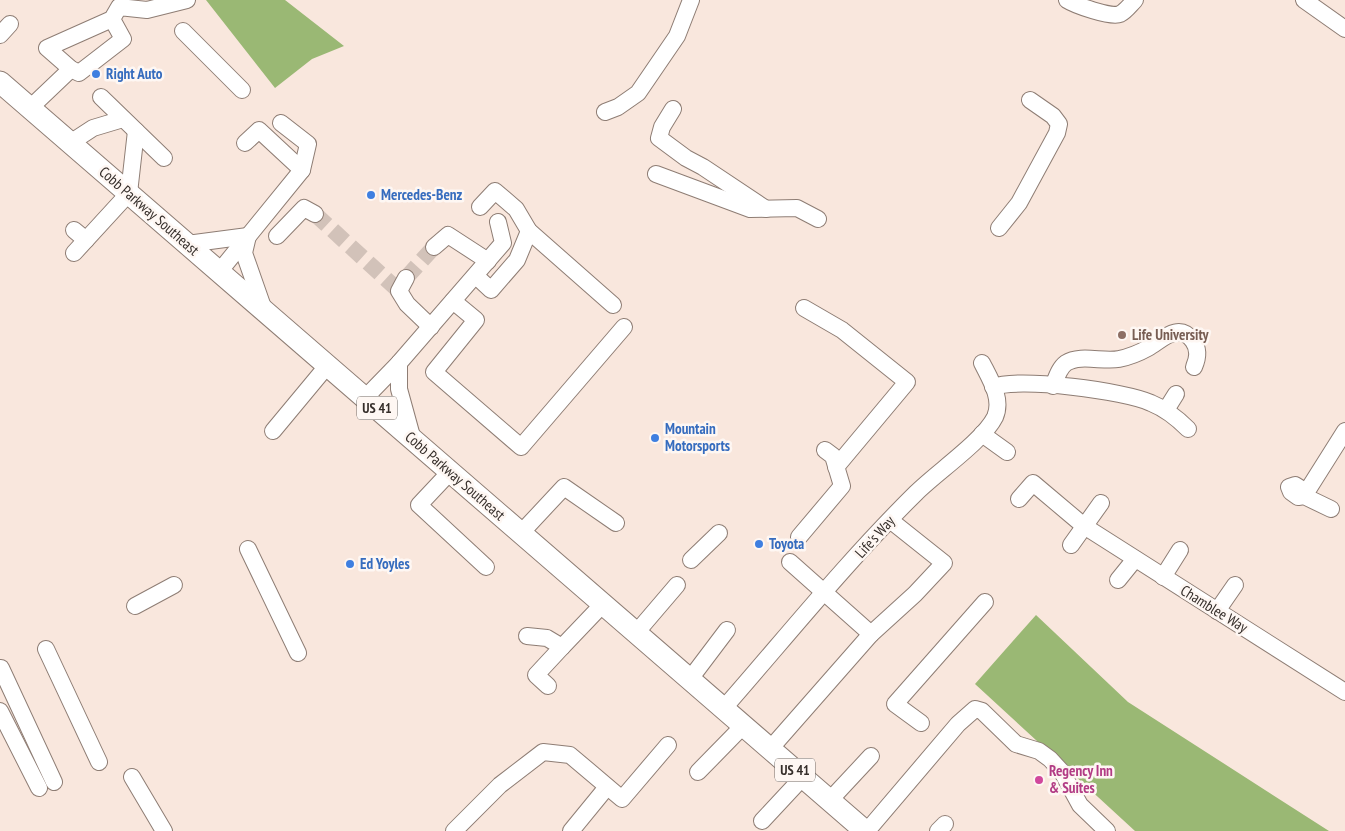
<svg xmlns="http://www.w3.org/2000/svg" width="1345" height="831" viewBox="0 0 1345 831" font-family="'PT Sans Narrow',sans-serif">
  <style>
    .forest { fill: #9ab874 }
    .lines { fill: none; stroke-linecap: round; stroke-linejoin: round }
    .minor-tunnel { stroke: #d2c2b9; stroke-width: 16; stroke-dasharray: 16 8; stroke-linecap: butt }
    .minor-casing { stroke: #8e7d74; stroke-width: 18 }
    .major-casing { stroke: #8e7d74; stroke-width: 23 }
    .minor { stroke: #fff; stroke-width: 16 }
    .major { stroke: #fff; stroke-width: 21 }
    .shop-dot { fill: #3f7fe0; stroke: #fef7f3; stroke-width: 2 }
    .education-dot { fill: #8d6e63; stroke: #fef7f3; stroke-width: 2 }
    .hotel-dot { fill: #d1479c; stroke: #fef7f3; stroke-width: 2 }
    .labels { text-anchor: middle; stroke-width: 5; stroke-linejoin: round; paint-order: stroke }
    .shield { fill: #fef7f3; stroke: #716a66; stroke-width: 1 }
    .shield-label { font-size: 14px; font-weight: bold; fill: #352e2a }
    .shop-label { font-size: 15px; font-weight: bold; fill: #366cbe; stroke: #fef7f3; text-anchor: start }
    .street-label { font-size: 15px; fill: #352e2a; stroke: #fef7f3 }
    .education-label { font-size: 15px; font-weight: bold; fill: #785e54; stroke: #fef7f3; text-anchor: start }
    .hotel-label { font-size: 15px; font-weight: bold; fill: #b23c85; stroke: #fef7f3; text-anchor: start }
  </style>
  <rect width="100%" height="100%" fill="#f9e7dd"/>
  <g class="forest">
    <path d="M206 0H285L344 46 312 59 275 88Z"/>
    <path d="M1036 615 1128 702 1329 831H1135L975 684Z"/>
  </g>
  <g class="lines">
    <g class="minor-tunnel">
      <path d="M315 214 399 291"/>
      <path d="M406 278 434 247"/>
    </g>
    <defs>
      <g id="minor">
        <path d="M1067 0C1075 5 1111 18 1120 14 1126 11 1130 5 1135 0"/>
        <path d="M1304 0 1345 29"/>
        <path d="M112 19 47 48 71 69 79 73 123 39 112 19 119 7 147 10 187 0"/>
        <path d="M183 31 242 90"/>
        <path d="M0 35 10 24"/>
        <path d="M101 97 164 158"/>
        <path d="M30 108 71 69"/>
        <path d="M673 109 662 127 659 138 686 158 703 167 766 209"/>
        <path d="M605 112 618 107 638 93 677 36 691 0"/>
        <path d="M70 143 93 128 123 119"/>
        <path d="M245 143 259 130 302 170"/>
        <path d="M656 174 750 209 797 208 818 219"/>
        <path d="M480 207 495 191 516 209 529 231 613 305"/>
        <path d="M999 228 1019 203 1057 133 1059 124 1053 116 1030 100"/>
        <path d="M74 230 86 240"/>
        <path d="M248 236 244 253 264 310"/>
        <path d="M277 236 304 208 315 214"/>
        <path d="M187 244 248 236"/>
        <path d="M434 247 448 235 488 261"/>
        <path d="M74 253 129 193 136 131"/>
        <path d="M219 272 302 170 308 144 281 123"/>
        <path d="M476 276 491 290 517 260 529 231"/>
        <path d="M406 278 399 291 407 304 431 327"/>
        <path d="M453 301 476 320 434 372 521 447 624 327"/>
        <path d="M804 308 842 330 907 382 836 467"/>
        <path d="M399 363V389L413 440"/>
        <path d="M1053 386C1056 379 1059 368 1066 363 1080 354 1103 362 1119 359 1129 357 1139 353 1148 348 1162 340 1179 321 1193 341 1199 349 1198 358 1194 367"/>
        <path d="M993 387C1019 377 1125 391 1151 403 1166 409 1177 418 1188 429"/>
        <path d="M365 398 399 363 503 243 498 222"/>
        <path d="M1166 410 1176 394"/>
        <path d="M273 431 327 366"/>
        <path d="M982 434 1007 452"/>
        <path d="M450 472 419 505 486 567"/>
        <path d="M1304 496 1345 431"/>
        <path d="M1304 496 1303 490 1295 485 1289 487 1291 492 1298 497 1304 496 1331 509"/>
        <path d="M1019 499 1033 483 1084 526 1345 692"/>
        <path d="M521 533 564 487 616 523"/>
        <path d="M799 537 842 486 833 456 825 450"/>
        <path d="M1071 545 1101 503"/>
        <path d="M248 549 298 653"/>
        <path d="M691 560 719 533"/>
        <path d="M790 562 871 634 915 594 944 563 890 520"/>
        <path d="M1163 577 1180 550"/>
        <path d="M1118 580 1135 559"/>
        <path d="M135 606 174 585"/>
        <path d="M1217 611 1235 585"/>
        <path d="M636 633 677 585"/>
        <path d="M527 636 547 638 562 647 603 604"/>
        <path d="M46 649 99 762"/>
        <path d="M1 668 54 782"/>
        <path d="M690 679 727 630"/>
        <path d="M548 686 536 675 562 647"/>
        <path d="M724 708C787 636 848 560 916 493 937 472 983 441 995 417 1003 399 990 379 982 363"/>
        <path d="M0 711 39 788"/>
        <path d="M921 723 895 704 985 602"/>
        <path d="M770 749 871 634"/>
        <path d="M698 772 744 725"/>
        <path d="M132 777 164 831"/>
        <path d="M830 800 871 756"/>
        <path d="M762 821 803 777"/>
        <path d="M454 831 500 785 543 752 570 755 622 799 668 745"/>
        <path d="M571 831 607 787"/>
        <path d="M867 831 958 724 975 709 982 711 1016 744 1039 751 1050 759 1062 772 1080 805 1107 831"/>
        <path d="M938 831 945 824"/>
      </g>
      <path id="major" d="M0 82 865 831"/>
    </defs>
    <use href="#minor" class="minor-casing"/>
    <use href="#major" class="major-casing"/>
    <use href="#minor" class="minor"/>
    <use href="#major" class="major"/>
  </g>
  <g class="shop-dot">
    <circle cx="96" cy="74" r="5"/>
    <circle cx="371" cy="195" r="5"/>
    <circle cx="655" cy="438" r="5"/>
    <circle cx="759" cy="544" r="5"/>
    <circle cx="350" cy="564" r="5"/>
  </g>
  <circle class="education-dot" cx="1122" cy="335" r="5"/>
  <circle class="hotel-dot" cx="1039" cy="780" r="5"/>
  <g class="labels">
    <g class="shield">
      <rect x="357" y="396.5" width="40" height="23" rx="4"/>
      <rect x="775" y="758.5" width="40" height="23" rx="4"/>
    </g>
    <g class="shield-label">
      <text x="377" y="413">US 41</text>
      <text x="795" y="775">US 41</text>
    </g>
    <g class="shop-label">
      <text x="106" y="79">Right Auto</text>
      <text x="381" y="200">Mercedes-Benz</text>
      <text x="665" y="434">Mountain<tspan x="665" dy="17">Motorsports</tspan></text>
      <text x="769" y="549">Toyota</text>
      <text x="360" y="569">Ed Yoyles</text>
    </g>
    <g class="street-label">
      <text transform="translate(149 211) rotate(41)" y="5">Cobb Parkway Southeast</text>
      <text transform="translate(455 476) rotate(41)" y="5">Cobb Parkway Southeast</text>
      <text transform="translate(875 537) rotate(-48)" y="5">Life's Way</text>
      <text transform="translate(1214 609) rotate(32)" y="5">Chamblee Way</text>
    </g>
    <g class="education-label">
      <text x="1132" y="340">Life University</text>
    </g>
    <g class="hotel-label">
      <text x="1049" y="776">Regency Inn<tspan x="1049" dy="17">&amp; Suites</tspan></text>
    </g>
  </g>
</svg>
